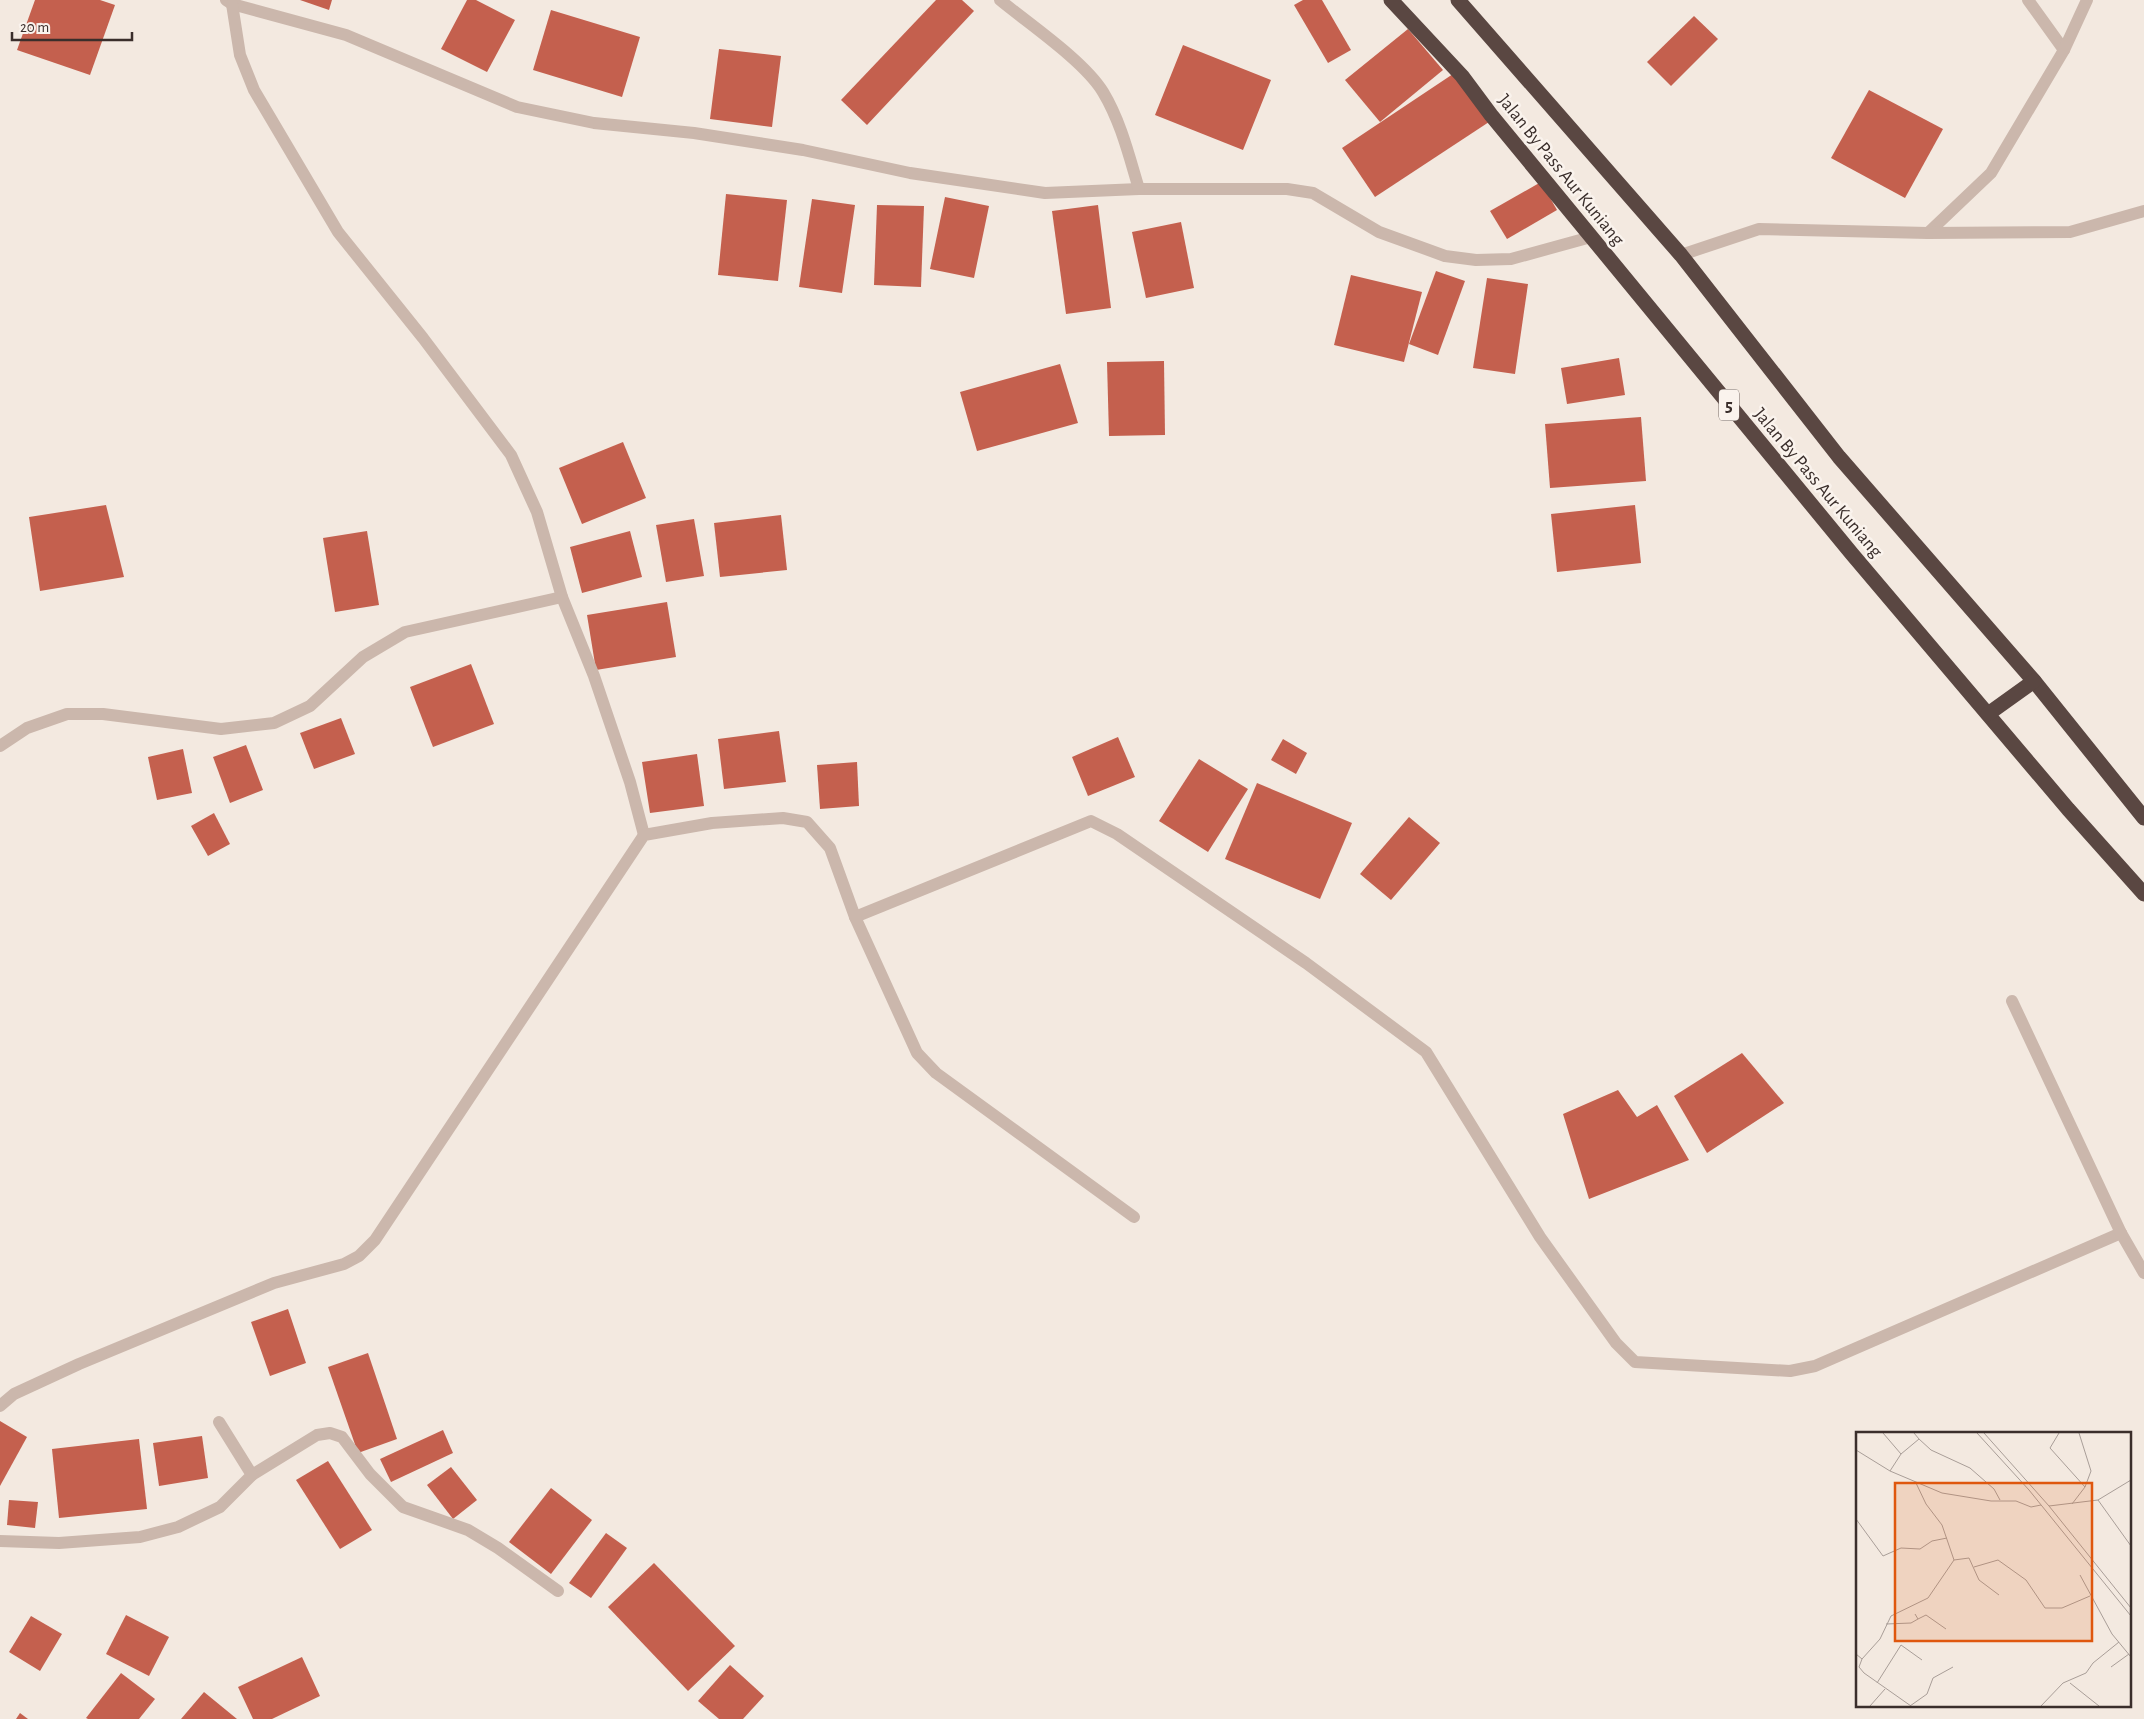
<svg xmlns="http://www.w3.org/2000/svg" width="2144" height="1719" viewBox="0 0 2144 1719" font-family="'Alegreya Sans',sans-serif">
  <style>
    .building { fill: #c4604e }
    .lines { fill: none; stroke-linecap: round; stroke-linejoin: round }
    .street { stroke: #cbb7ac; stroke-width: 12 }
    .highway { stroke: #5a4742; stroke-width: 15 }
    .labels { text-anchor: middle; stroke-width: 5; stroke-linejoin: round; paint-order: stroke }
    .shield { fill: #faf3ed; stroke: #746965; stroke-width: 1 }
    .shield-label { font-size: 18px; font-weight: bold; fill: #3a2e2b }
    .street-label { font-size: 19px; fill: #3a2e2b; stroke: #faf3ed }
    .inset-road { fill: none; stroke: #a99e98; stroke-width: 1 }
    .view { fill: #df570e; fill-opacity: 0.15; stroke: #df570e; stroke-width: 2.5 }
    .inset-edge { fill: none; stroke: #3a2e2b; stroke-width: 2.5 }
  </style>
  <rect width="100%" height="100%" fill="#f3e9e0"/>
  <g class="building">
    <path d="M35 0H100L115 5 90 75 17 50Z"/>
    <path d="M300 0H332L329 10Z"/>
    <path d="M467 0H476L515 20 487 72 441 49Z"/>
    <path d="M936 0H962L974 11 867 125 841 100Z"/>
    <path d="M1303 0H1322L1351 50 1328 63 1294 5Z"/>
    <path d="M551 10 640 37 622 97 533 70Z"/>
    <path d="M1694 16 1718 39 1671 86 1647 62Z"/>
    <path d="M1408 29 1443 70 1380 122 1345 80Z"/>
    <path d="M1183 45 1271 80 1243 150 1155 115Z"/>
    <path d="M719 49 781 56 772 127 710 119Z"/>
    <path d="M1456 72 1489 122 1375 197 1342 148Z"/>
    <path d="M1869 90 1943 129 1905 198 1831 158Z"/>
    <path d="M1541 182 1557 210 1507 239 1490 211Z"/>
    <path d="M726 194 787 200 778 281 718 275Z"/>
    <path d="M945 197 989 206 974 278 930 269Z"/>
    <path d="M812 199 855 205 842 293 799 287Z"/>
    <path d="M877 205 924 206 921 287 874 285Z"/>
    <path d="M1098 205 1111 308 1066 314 1052 211Z"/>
    <path d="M1181 222 1194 288 1146 298 1132 232Z"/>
    <path d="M1436 271 1465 281 1438 355 1409 344Z"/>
    <path d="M1351 275 1422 292 1404 362 1334 345Z"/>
    <path d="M1487 278 1528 284 1515 374 1473 368Z"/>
    <path d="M1619 358 1625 395 1567 404 1561 368Z"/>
    <path d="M1164 361 1165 435 1109 436 1107 362Z"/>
    <path d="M1060 364 1078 423 977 451 960 392Z"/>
    <path d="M1641 417 1646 481 1550 488 1545 424Z"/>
    <path d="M623 442 646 498 582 524 559 468Z"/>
    <path d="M106 505 124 577 40 591 29 517Z"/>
    <path d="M1635 505 1641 563 1557 572 1551 514Z"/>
    <path d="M781 515 787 570 720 577 714 523Z"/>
    <path d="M694 519 704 576 666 582 656 525Z"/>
    <path d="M367 531 379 605 335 612 323 538Z"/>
    <path d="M630 531 642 577 582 593 570 547Z"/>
    <path d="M667 602 676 657 596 670 587 615Z"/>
    <path d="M471 664 494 724 433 747 410 687Z"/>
    <path d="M341 718 355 754 314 769 300 733Z"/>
    <path d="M779 731 786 782 724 789 718 739Z"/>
    <path d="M1118 737 1135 777 1088 796 1072 757Z"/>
    <path d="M1283 739 1307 753 1296 774 1271 760Z"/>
    <path d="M246 745 263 790 230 803 213 757Z"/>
    <path d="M183 749 192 793 157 800 148 757Z"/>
    <path d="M697 754 704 806 650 813 642 762Z"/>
    <path d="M1199 759 1248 789 1208 852 1159 821Z"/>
    <path d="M857 762 859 806 820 809 817 765Z"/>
    <path d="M1257 783 1352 823 1320 899 1225 859Z"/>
    <path d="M214 813 230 844 208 856 191 826Z"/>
    <path d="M1409 817 1440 843 1391 900 1360 874Z"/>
    <path d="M1742 1053 1784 1103 1707 1153 1674 1096Z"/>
    <path d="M1618 1090 1637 1117 1657 1105 1689 1160 1589 1199 1563 1114Z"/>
    <path d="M288 1309 306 1363 270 1376 251 1322Z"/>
    <path d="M368 1353 397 1439 358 1453 328 1367Z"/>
    <path d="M0 1421 27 1437 0 1486Z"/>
    <path d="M443 1430 453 1453 391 1482 380 1459Z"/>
    <path d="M202 1436 208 1478 159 1486 153 1443Z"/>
    <path d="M139 1439 147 1509 59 1518 52 1449Z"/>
    <path d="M328 1461 372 1530 340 1549 296 1480Z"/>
    <path d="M451 1467 477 1500 453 1519 427 1485Z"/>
    <path d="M551 1488 592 1520 551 1574 509 1542Z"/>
    <path d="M9 1500 38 1502 35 1528 7 1525Z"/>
    <path d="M606 1533 627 1548 591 1598 569 1583Z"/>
    <path d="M654 1563 735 1646 688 1691 608 1607Z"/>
    <path d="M126 1615 169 1637 149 1676 106 1654Z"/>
    <path d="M31 1616 62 1634 40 1671 9 1652Z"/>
    <path d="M302 1657 320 1696 272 1719H253L238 1687Z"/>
    <path d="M730 1665 764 1696 743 1719H719L698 1701Z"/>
    <path d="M121 1673 155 1699 139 1719H88L86 1718Z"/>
    <path d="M204 1692 237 1719H181Z"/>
    <path d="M20 1713 28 1719H16Z"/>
  </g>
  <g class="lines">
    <g class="street">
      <path d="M226 0 232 4 346 35 517 107 594 123 694 133 803 150 910 173 1045 193 1139 189H1287L1313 193 1379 232 1445 256 1476 260 1511 259 1591 237"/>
      <path d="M1000 0C1029 24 1084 61 1103 92 1121 122 1129 156 1139 189"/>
      <path d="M2028 0 2064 50"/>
      <path d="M232 4 240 55 254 90 338 232 423 338 511 455 537 512 562 597 594 676 630 782 644 835"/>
      <path d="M1928 233 1991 173 2064 50 2087 0"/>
      <path d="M1681 255 1759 229 1928 233 2070 232 2144 211"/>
      <path d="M0 746 27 728 67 714H103L221 729 274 723 310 706 363 657 405 632 562 597"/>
      <path d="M855 917 1091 821 1117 834 1306 963 1426 1052 1540 1237 1616 1343 1635 1362 1790 1371 1815 1366 2121 1233"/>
      <path d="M2012 1001 2121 1233 2144 1273"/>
      <path d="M0 1406 14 1394 79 1364 274 1283 344 1264 359 1256 375 1240 644 835 712 823 783 818 807 822 830 848 855 917 917 1053 936 1073 1134 1217"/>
      <path d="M252 1475 317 1435 330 1433 342 1437 370 1474 403 1507 468 1530 498 1548 558 1591"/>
      <path d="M0 1541 59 1543 140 1537 178 1527 220 1507 252 1475 219 1422"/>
    </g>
    <g class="highway">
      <path d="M1391 0 1462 76 1491 115 1852 554 2068 809 2144 894"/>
      <path d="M1458 0 1681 255 1839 457 2034 681 2144 818"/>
      <path d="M1988 714 2034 681"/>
    </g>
  </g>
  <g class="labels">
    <rect class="shield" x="1719" y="389.5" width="20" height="31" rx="4"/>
    <g class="shield-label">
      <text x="1729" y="411">5</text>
    </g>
    <g class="street-label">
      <text transform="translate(1562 169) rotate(51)" y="7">Jalan By Pass Aur Kuniang</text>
      <text transform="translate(1819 482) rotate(50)" y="7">Jalan By Pass Aur Kuniang</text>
    </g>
  </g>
  <g transform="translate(1856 1432)">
    <rect width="275" height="275" fill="#f3e9e0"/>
    <path class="inset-road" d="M27 1 45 22M121 1 173 58 275 184M128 1 193 74 275 176M203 1 194 16 229 55M63 7 75 18 114 36 138 57 144 68M0 18 34 39 86 61 135 69H160L175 75 185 73M34 39 45 22 63 7 58 1M60 51 70 72 86 93 98 128M242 68 275 114M216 72 229 55 235 39 223 1M193 74 242 68 275 48M0 87 27 124 45 116 64 117 76 109 91 106M118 135 142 128 170 148 189 176H206L234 164M224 143 256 202 275 225M62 187 70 183 90 197M30 192 55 191 62 187 59 182M0 222 6 227 3 235 8 241 55 274M6 227 24 207 35 184 72 166 98 128 113 126 123 148 143 163M255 235 273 222M21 251 45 213 66 228M214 251 243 274M14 274 29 257M54 274 71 262 77 246 97 235M185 274 207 251 230 241 237 231 263 210"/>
    <path class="view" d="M39 51H236V209H39Z"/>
    <rect width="275" height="275" class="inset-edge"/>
  </g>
  <path d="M12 32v8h120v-8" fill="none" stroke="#3a2e2b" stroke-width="2.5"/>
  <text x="20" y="32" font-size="15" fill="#3a2e2b" stroke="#faf3ed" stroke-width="4" paint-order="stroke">20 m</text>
</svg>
